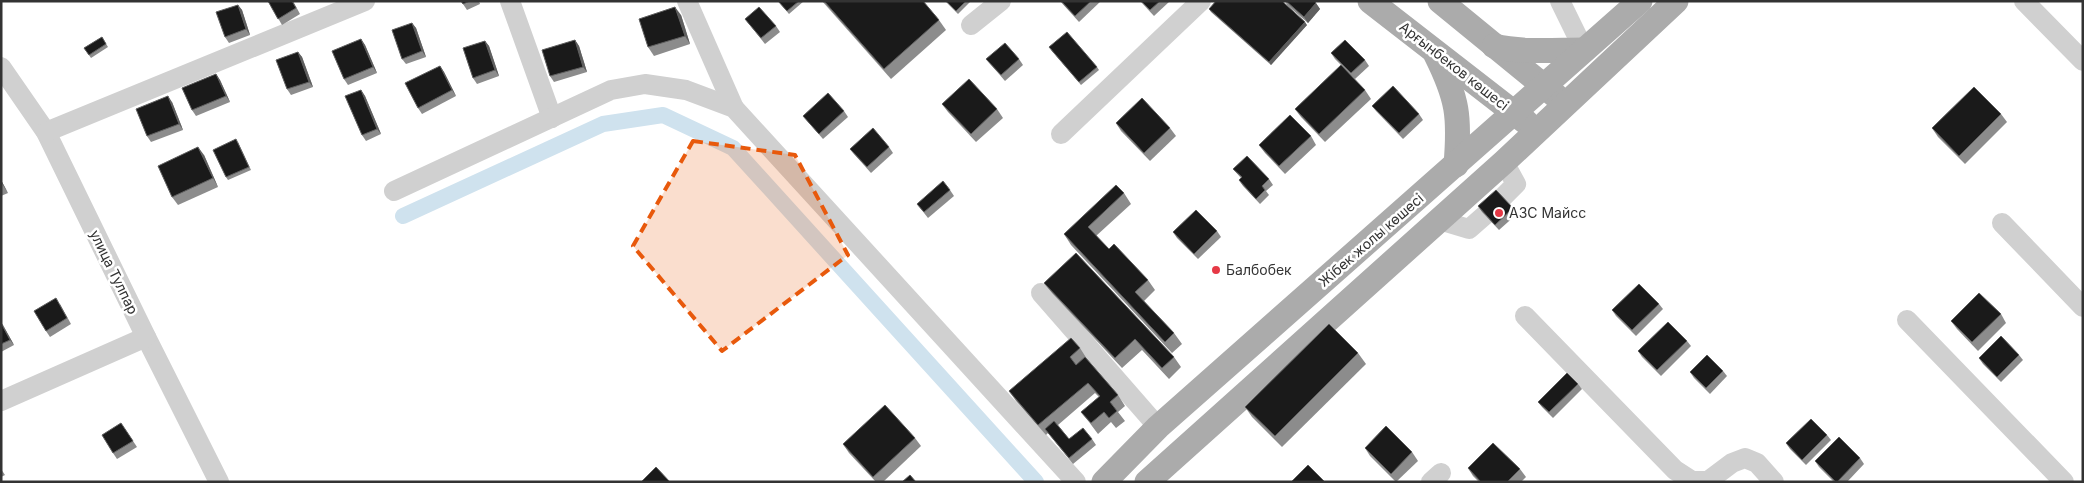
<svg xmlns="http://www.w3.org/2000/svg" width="2084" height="483" viewBox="0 0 2084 483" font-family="Inter,sans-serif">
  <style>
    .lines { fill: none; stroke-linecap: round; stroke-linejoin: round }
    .canal { stroke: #cfe2ee; stroke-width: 16 }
    .minor { stroke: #d0d0d0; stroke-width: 20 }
    .major { stroke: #ababab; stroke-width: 25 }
    .wall { fill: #8c8c8c }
    .shaded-wall { fill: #5f5f5f }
    .building { fill: #1a1a1a; stroke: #5f5f5f }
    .marked { fill: #e8590c; fill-opacity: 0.2; stroke: #e8590c; stroke-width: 4; stroke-dasharray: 10 6; stroke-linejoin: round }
    .poi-dot { fill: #e63946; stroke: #fff; stroke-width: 2 }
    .labels { text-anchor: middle; stroke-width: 5; stroke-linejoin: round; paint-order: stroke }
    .street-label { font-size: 14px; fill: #333; stroke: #fff }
    .poi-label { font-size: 14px; fill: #333; stroke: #fff; text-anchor: start }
  </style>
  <rect width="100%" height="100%" fill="#fff"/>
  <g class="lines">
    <path class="canal" d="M403 216 603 124 663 115 733 148 1036 482"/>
    <g class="minor">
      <path d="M510 1 552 118"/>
      <path d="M687 1 734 108"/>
      <path d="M1560 1 1584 50"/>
      <path d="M2024 1 2083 61"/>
      <path d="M971 25 1001 1"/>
      <path d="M1 67 46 132 146 337 219 482"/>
      <path d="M46 132 365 1"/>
      <path d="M1061 134 1201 1"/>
      <path d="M394 191 611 90 645 84 686 90 734 108 1076 482"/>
      <path d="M1502 198 1516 184 1504 162"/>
      <path d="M1439 220 1469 229 1485 215"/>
      <path d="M2002 223 2083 307"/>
      <path d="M1041 293 1158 427"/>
      <path d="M1525 316 1675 470 1692 481H1708L1732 463 1745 458 1757 463 1774 482"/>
      <path d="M1907 320 2064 482"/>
      <path d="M1 401 146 337"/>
      <path d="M1431 482 1441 473"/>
    </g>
    <g class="major">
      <path d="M1370 1 1526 122"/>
      <path d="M1440 1 1556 96"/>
      <path d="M1494 46C1523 53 1554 50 1584 50"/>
      <path d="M1436 55C1458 99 1460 117 1456 165"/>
      <path d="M1104 482 1158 427 1640 1"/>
      <path d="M1147 482 1504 162 1676 1"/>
    </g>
  </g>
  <g class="wall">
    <path d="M268 1H293L300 14 282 25Z"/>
    <path d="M461 1H479L480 4 467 10Z"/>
    <path d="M778 1H804L789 14Z"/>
    <path d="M822 1H923L939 20 946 30 891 79Z"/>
    <path d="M945 1H971L958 14Z"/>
    <path d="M1060 1H1101L1079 22Z"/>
    <path d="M1140 1H1170L1154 16Z"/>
    <path d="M1285 1H1314L1320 9 1308 23 1287 5Z"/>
    <path d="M238 5 242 10 250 35 229 43 225 37Z"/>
    <path d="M1209 9 1307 25 1271 65 1211 12Z"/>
    <path d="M681 15 690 44 654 56 648 47Z"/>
    <path d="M745 19 776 26 780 32 765 44Z"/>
    <path d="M412 23 416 28 426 57 406 64 402 59Z"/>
    <path d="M102 37 108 47 91 58 84 48Z"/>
    <path d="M361 39 365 45 377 73 348 85 344 79Z"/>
    <path d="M575 40 579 46 587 72 554 82 550 76Z"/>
    <path d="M485 41 489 46 499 76 477 84 473 78Z"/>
    <path d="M1051 50 1097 67 1099 70 1081 85Z"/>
    <path d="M298 52 302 57 313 87 291 95 287 89Z"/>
    <path d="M1331 53 1365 60 1369 66 1355 79 1335 59Z"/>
    <path d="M986 59H1019L1023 65 1005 81Z"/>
    <path d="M440 66 444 72 456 96 422 114 418 108Z"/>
    <path d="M216 74 220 80 230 102 196 116 192 110Z"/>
    <path d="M361 90 365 96 381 134 366 141 362 135Z"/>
    <path d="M1365 90 1371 99 1325 142 1301 117 1295 109Z"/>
    <path d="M172 102 183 130 151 142 147 136Z"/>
    <path d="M942 104 997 109 1003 118 976 142 948 112Z"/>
    <path d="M1372 106 1419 114 1423 120 1403 139 1376 111Z"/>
    <path d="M844 111 848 117 823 139 803 116Z"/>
    <path d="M2001 114 2007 122 1965 164 1938 137 1932 128Z"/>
    <path d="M1116 123 1170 128 1176 136 1150 161 1121 131Z"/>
    <path d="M1311 136 1316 145 1285 174 1265 153 1259 145Z"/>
    <path d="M238 142 251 170 228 180 226 177Z"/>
    <path d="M889 147 893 153 871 173 854 154 850 149Z"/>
    <path d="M204 155 218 187 178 205 172 197Z"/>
    <path d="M1233 169 1269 179 1273 185 1266 191 1269 195 1260 204 1243 186 1239 180 1241 178Z"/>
    <path d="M1 180 8 193 1 196Z"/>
    <path d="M950 190 954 196 928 218 917 204Z"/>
    <path d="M1124 193 1131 204 1096 236 1109 249 1148 280 1155 290 1144 301 1174 333 1182 344 1172 353 1071 245 1064 234Z"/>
    <path d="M1478 206 1513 208 1517 214 1499 230 1482 212Z"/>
    <path d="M1217 231 1221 237 1198 259 1177 238 1173 232Z"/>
    <path d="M1044 283 1174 357 1181 367 1169 379 1142 350 1122 368 1052 293Z"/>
    <path d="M60 304 71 324 50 337 46 331Z"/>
    <path d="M1659 304 1663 309 1636 336 1616 316 1612 310Z"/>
    <path d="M2001 314 2006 323 1978 351 1957 329 1951 321Z"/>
    <path d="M1 322 14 345 1 352Z"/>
    <path d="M1687 341 1691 346 1661 376 1642 357 1638 351Z"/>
    <path d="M1080 348 1087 359 1118 395 1125 406 1118 412 1125 421 1116 428 1111 422 1098 434 1089 422 1081 412 1099 397 1095 393 1058 425 1069 439H1092L1096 445 1073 464 1048 433 1046 435 1016 401 1009 391Z"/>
    <path d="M1358 353 1366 364 1282 447 1252 417 1245 407Z"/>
    <path d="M2019 355 2023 360 2001 382 1983 364 1979 358Z"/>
    <path d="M1723 371 1727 376 1710 394 1694 378 1690 372Z"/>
    <path d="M1578 384 1582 389 1553 418 1542 407 1538 402Z"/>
    <path d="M125 429 137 447 117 459 113 453Z"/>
    <path d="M1827 435 1831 440 1806 465 1790 449 1786 443Z"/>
    <path d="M915 438 921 446 883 482H876L849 453 843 444Z"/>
    <path d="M1365 448 1412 452 1418 461 1396 482 1370 456Z"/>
    <path d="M1860 458 1864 464 1847 482H1834L1819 467 1815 461Z"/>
    <path d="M1468 468 1520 469 1526 477 1521 482H1479L1473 476Z"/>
    <path d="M1 469 5 475 1 477Z"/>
  </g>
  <g class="shaded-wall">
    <path d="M1316 3 1320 9 1308 23 1304 17Z"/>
    <path d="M238 5 242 10 250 35 246 29Z"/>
    <path d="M675 7 681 15 690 44 685 36Z"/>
    <path d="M1305 22 1307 25 1271 65 1269 62Z"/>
    <path d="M412 23 416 28 426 57 422 51Z"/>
    <path d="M361 39 365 45 377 73 373 67Z"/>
    <path d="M575 40 579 46 587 72 583 67Z"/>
    <path d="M485 41 489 46 499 76 495 70Z"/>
    <path d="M298 52 302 57 313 87 309 82Z"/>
    <path d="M440 66 444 72 456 96 452 90Z"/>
    <path d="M216 74 220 80 230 102 226 96Z"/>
    <path d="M361 90 365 96 381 134 377 129Z"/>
    <path d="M168 96 172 102 183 130 179 124Z"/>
    <path d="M198 147 204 155 218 187 213 178Z"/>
    <path d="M1 180 8 193 1 182Z"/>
    <path d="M1 322 3 325 14 345 10 340Z"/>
  </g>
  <g class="building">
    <path d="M268 1H292L296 8 278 19Z"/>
    <path d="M461 1H470L463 4Z"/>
    <path d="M778 1H799L787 11Z"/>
    <path d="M824 1H923L939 20 884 69Z"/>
    <path d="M946 1H966L956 11Z"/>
    <path d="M1061 1H1091L1075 16Z"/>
    <path d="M1141 1H1160L1150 10Z"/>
    <path d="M1216 1H1282L1305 22 1269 62 1209 9Z"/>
    <path d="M1286 1H1314L1316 3 1304 17Z"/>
    <path d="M238 5 246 29 225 37 216 12Z"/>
    <path d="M675 7 685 36 648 47 639 19Z"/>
    <path d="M759 7 776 26 761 38 745 19Z"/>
    <path d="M412 23 422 51 402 59 392 30Z"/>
    <path d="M1067 32 1097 67 1079 82 1049 47Z"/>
    <path d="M102 37 106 44 89 55 84 48Z"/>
    <path d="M361 39 373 67 344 79 332 51Z"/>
    <path d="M575 40 583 67 550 76 542 50Z"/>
    <path d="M1345 40 1365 60 1351 73 1331 53Z"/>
    <path d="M485 41 495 70 473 78 463 48Z"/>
    <path d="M1005 43 1019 59 1001 75 986 59Z"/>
    <path d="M298 52 309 82 287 89 276 60Z"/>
    <path d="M1341 65 1365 90 1319 134 1295 109Z"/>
    <path d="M440 66 452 90 418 108 405 83Z"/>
    <path d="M216 74 226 96 192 110 182 88Z"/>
    <path d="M969 79 997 109 971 134 942 104Z"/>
    <path d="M1393 86 1419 114 1399 133 1372 106Z"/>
    <path d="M1974 87 2001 114 1959 156 1932 128Z"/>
    <path d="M361 90 377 129 362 135 345 96Z"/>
    <path d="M828 93 844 111 819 134 803 116Z"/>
    <path d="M168 96 179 124 147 136 136 109Z"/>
    <path d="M1142 98 1170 128 1144 153 1116 123Z"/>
    <path d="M1290 115 1311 136 1279 166 1259 145Z"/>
    <path d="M873 128 889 147 867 167 850 149Z"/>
    <path d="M236 139 249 167 226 177 213 150Z"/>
    <path d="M198 147 213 178 172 197 158 166Z"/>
    <path d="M1247 156 1269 179 1262 186 1265 190 1256 199 1239 180 1242 177 1233 169Z"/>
    <path d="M943 181 950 190 924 212 917 204Z"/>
    <path d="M1116 185 1124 193 1088 227 1109 249 1114 244 1148 280 1135 292 1174 333 1165 342 1064 234Z"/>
    <path d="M1496 190 1513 208 1495 225 1478 206Z"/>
    <path d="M1196 210 1217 231 1194 254 1173 232Z"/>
    <path d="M1076 253 1174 357 1162 368 1135 339 1115 358 1044 283Z"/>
    <path d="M1639 284 1659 304 1632 330 1612 310Z"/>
    <path d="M1979 293 2001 314 1972 342 1951 321Z"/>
    <path d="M56 298 67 318 46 331 34 311Z"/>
    <path d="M1668 322 1687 341 1657 370 1638 351Z"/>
    <path d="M1 323 10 340 1 344Z"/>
    <path d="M1329 324 1358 353 1275 436 1245 407Z"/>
    <path d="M2001 336 2019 355 1997 377 1979 358Z"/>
    <path d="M1071 338 1080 348 1070 357 1076 365 1085 357 1118 395 1110 402 1117 411 1109 418 1104 412 1091 423 1081 412 1100 396 1088 383 1038 425 1009 391Z"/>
    <path d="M1707 355 1723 371 1706 388 1690 372Z"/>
    <path d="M1567 373 1578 384 1549 412 1538 402Z"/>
    <path d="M885 405 915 438 873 477 843 444Z"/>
    <path d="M1811 419 1827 435 1802 460 1786 443Z"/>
    <path d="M1054 421 1069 439 1083 428 1092 439 1069 458 1045 429Z"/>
    <path d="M121 423 133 441 113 453 102 435Z"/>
    <path d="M1386 426 1412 452 1391 474 1365 448Z"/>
    <path d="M1839 437 1860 458 1837 482H1836L1815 461Z"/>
    <path d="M1493 443 1520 469 1507 482H1481L1468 468Z"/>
    <path d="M1308 465 1325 482H1291Z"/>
    <path d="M656 467 670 482H641Z"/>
    <path d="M910 475 916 482H902Z"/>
  </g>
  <path class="marked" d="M693 141 795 155 848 255 722 351 633 246Z"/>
  <g class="poi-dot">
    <circle cx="1499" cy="213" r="5"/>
    <circle cx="1216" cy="270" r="5"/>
  </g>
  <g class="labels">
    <g class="street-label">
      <text transform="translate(1454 66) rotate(38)" y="5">Арғынбеков көшесі</text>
      <text transform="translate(1371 240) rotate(-41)" y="5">Жібек жолы көшесі</text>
      <text transform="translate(114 272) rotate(64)" y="5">улица Тулпар</text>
    </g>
    <g class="poi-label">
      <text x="1509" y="218">АЗС Майсс</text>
      <text x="1226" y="275">Балбобек</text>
    </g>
  </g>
  <rect width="2084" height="483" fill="none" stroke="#333333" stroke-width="5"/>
</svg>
